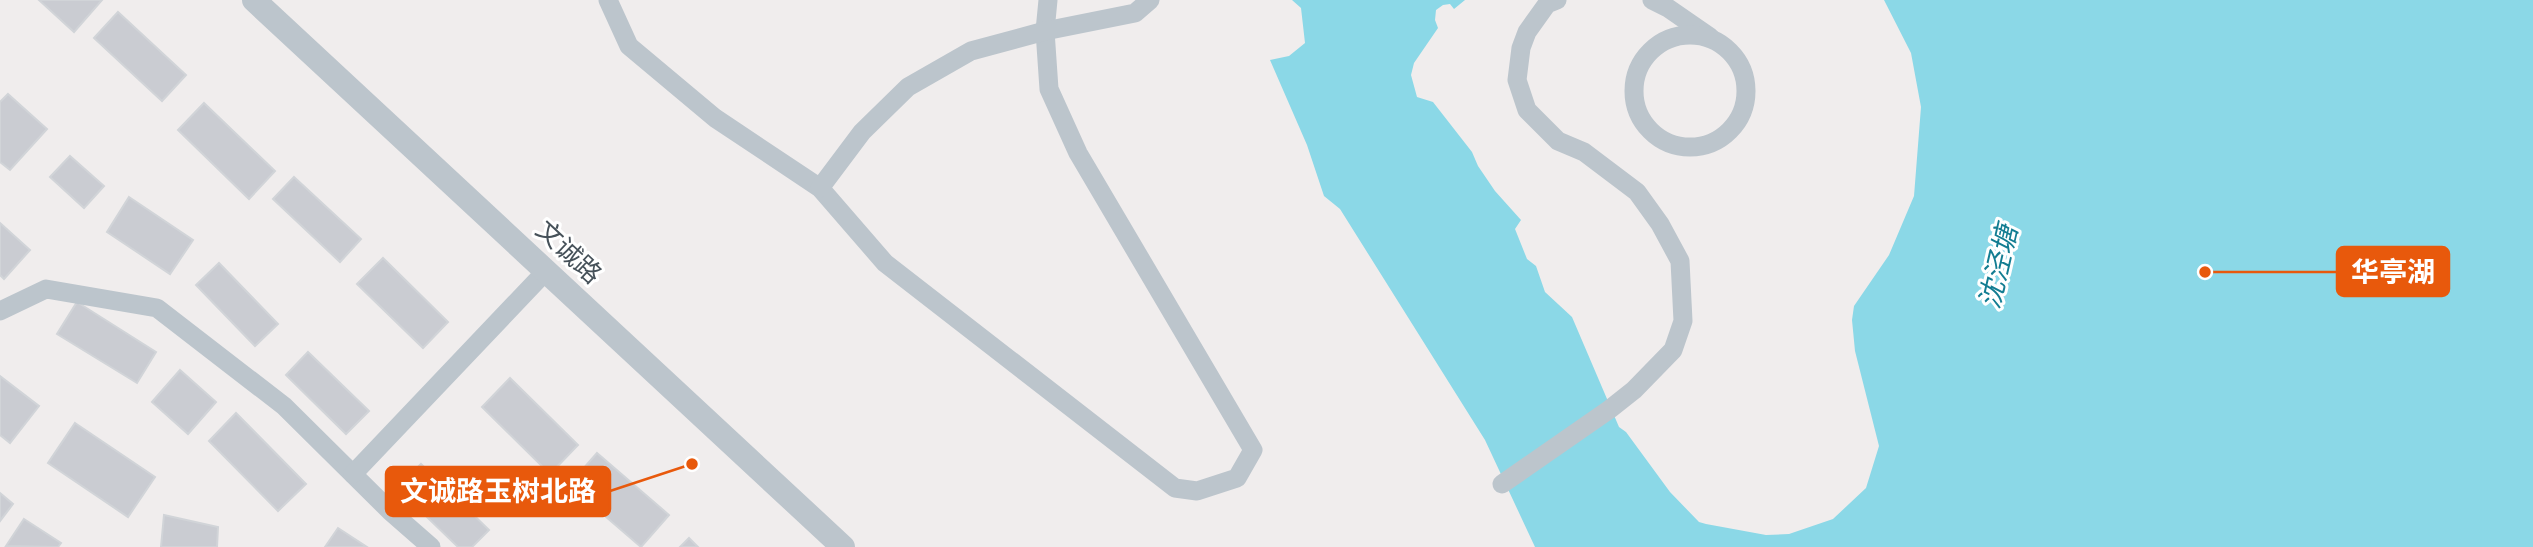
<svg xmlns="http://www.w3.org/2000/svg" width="2533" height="547" viewBox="0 0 2533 547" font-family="'Exo 2','Noto Sans SC',sans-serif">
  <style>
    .water { fill: #8bd8e7 }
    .building { fill: #caccd2; stroke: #d1d4d8; stroke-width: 2 }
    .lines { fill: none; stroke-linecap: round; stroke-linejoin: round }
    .minor { stroke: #bcc5cc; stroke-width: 19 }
    .tertiary { stroke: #bcc5cc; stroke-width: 24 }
    .labels { text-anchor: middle; stroke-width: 6; stroke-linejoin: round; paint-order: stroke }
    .street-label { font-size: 26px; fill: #465159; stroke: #fff }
    .water-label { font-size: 28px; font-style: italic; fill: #137d92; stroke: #fff }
    .leader { fill: none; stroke: #e8590c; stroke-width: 2.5 }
    .callout-dot { fill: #e8590c; stroke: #fff; stroke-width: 2.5 }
    .callout { fill: #e8590c; stroke: #e8590c; stroke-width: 2.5 }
    .callout-label { font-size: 28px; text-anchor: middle; font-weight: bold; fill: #fff }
  </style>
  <rect width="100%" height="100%" fill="#f0eded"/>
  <path class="water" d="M1292 0H1465L1454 9 1450 4 1443 5 1436 10 1435 20 1438 28 1414 63 1411 75 1417 97 1433 102 1472 152 1478 166 1495 191 1521 220 1515 229 1527 259 1536 266 1545 292 1572 317 1619 427 1626 432 1670 492 1699 522 1706 524 1766 535 1789 534 1833 519 1866 488 1879 446 1855 351 1852 320 1854 306 1889 255 1914 196 1921 107 1911 53 1884 0H2533V547H1535L1485 440 1340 209 1324 196 1307 145 1270 60 1289 56 1305 43 1301 8Z"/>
  <g class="building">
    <path d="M39 0H102L74 32Z"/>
    <path d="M118 12 186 75 162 101 94 38Z"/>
    <path d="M8 94 47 129 10 170 0 162V102Z"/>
    <path d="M204 103 275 171 249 199 178 130Z"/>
    <path d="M70 156 104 186 84 208 50 177Z"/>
    <path d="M294 177 361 239 340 262 273 199Z"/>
    <path d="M129 197 193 240 170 274 107 232Z"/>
    <path d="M0 223 30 250 4 279 0 275Z"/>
    <path d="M383 258 448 322 423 348 357 284Z"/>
    <path d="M219 263 278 324 255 346 196 285Z"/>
    <path d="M77 302 156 352 137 383 57 334Z"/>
    <path d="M308 352 369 411 346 434 286 375Z"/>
    <path d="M180 370 216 402 188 434 152 402Z"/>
    <path d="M0 376 39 406 10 443 0 435Z"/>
    <path d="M510 378 578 445 550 474 482 407Z"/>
    <path d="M236 413 306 484 278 511 209 441Z"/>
    <path d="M75 423 155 477 128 517 48 463Z"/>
    <path d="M597 453 669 515 641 547 569 485Z"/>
    <path d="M421 464 489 530 472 547H458L397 488Z"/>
    <path d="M0 493 13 504 0 521Z"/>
    <path d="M164 515 218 527 217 547H161Z"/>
    <path d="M24 519 61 543 58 547 6 546Z"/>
    <path d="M338 528 367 547H325Z"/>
    <path d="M689 538 698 547H680Z"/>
  </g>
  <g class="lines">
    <g class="minor">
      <path d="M608 0 629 46 715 118 820 188 885 263 1175 488 1197 491 1237 478 1253 450 1078 153 1049 89 1045 31 1048 0"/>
      <path d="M1652 0 1668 8 1710 37"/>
      <circle cx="1690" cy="91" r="56"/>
      <path d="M820 188 862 132 908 87 971 51 1045 31 1135 13 1150 0"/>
      <path d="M0 311 46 289 157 308 284 406 390 511 431 547"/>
      <path d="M353 474 546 271"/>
      <path d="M1502 484 1610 409 1634 390 1673 350 1683 321 1680 261 1660 224 1637 192 1584 152 1558 141 1527 110 1517 80 1521 48 1527 32 1547 4 1557 0"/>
    </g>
    <path class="tertiary" d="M254 0 843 547"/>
  </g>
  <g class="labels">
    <g class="street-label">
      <text transform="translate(569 252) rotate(43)" y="9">文诚路</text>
    </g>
    <g class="water-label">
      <text transform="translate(1998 267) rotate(-77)" y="10">沈泾塘</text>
    </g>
  </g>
  <path class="leader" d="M2205 272L2337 272M692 464L610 491"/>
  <g class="callout-dot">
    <circle cx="2205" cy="272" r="7"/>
    <circle cx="692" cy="464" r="7"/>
  </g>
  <g class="callout">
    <rect x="2337" y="247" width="112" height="49" rx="7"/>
    <rect x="386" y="467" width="224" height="49" rx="7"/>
  </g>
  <g class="callout-label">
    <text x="2393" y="282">华亭湖</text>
    <text x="498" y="501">文诚路玉树北路</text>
  </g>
</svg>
